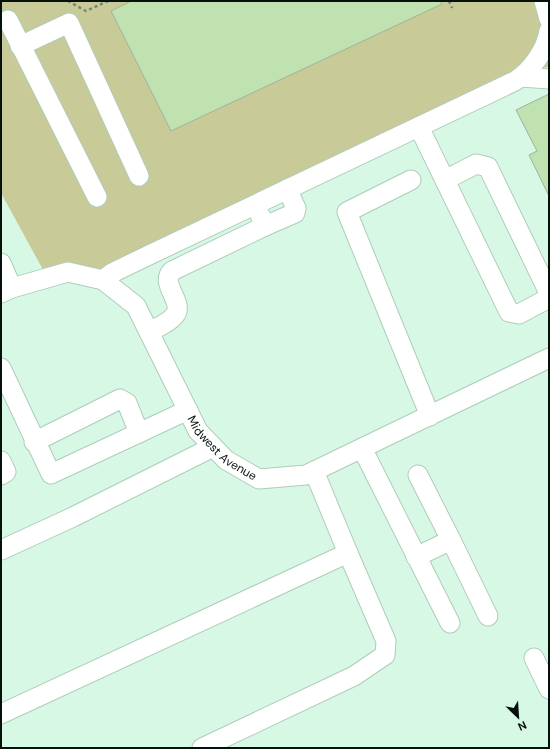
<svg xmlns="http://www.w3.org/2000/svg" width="550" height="749" viewBox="0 0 550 749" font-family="'DM Sans',sans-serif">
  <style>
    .green { fill: #c8cb98 }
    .building { fill: #c0e1b0; stroke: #a0b398 }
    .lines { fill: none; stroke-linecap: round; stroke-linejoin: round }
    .minor-casing { stroke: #adcdbb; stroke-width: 21 }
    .path { stroke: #70877a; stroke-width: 2.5; stroke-dasharray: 3 3; stroke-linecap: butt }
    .minor { stroke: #fff; stroke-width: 19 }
    .labels { text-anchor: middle; stroke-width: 3; stroke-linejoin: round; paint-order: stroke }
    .street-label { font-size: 12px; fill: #06110b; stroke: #d7f8e5 }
  </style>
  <rect width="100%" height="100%" fill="#d7f8e5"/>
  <path class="green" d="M1 1H549V67L529 70 107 277H47L1 193Z"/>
  <g class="building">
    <path d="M131 1H440L442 4 171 131 111 11Z"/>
    <path d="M549 94V196L529 155 537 151 516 110Z"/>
  </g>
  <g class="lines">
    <defs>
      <g id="minor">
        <path d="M544 1 549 19"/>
        <path d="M8 20 97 197"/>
        <path d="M20 46 69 23 139 176"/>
        <path d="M521 77 549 79"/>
        <path d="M419 127 509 312 519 314 549 298"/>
        <path d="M411 180 347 212 430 416"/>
        <path d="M445 180 476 164 488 167 549 293"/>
        <path d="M260 215 265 226 295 213 296 208 287 189"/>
        <path d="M1 263 12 288"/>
        <path d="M103 280 112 273 147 256 515 81C531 71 546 50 549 31"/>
        <path id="s1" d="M1 293 12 288 68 272 103 280 136 306 198 431 226 460 259 479 306 475 549 358"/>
        <path d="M149 332C158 327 169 323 175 315 185 302 159 284 172 271L265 226"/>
        <path d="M1 368 51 474 188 410"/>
        <path d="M34 442 120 399 127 403 139 433"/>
        <path d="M362 448 450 623"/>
        <path d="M1 461 6 472 1 475"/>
        <path d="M418 475 451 540"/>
        <path d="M1 550 73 517 213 447"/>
        <path d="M416 557 451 540 488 616"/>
        <path d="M534 658 549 689"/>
        <path d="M1 714 348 553 314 471"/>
        <path d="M202 748 354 676 385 655 386 641 348 553"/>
      </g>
    </defs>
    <use href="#minor" class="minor-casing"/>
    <g class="path">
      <path d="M68 1 86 11 108 1"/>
      <path d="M449 1 452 8"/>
    </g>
    <use href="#minor" class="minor"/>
  </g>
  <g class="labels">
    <g class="street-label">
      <text dy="4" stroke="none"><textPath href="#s1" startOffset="317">Midwest Avenue</textPath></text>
    </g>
  </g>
  <rect width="550" height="749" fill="none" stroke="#06110b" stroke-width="4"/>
  <g transform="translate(518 717) rotate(155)" stroke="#d7f8e5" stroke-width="3" paint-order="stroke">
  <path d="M0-3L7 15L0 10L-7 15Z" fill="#06110b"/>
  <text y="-6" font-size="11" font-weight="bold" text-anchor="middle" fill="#06110b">N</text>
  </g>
</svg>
